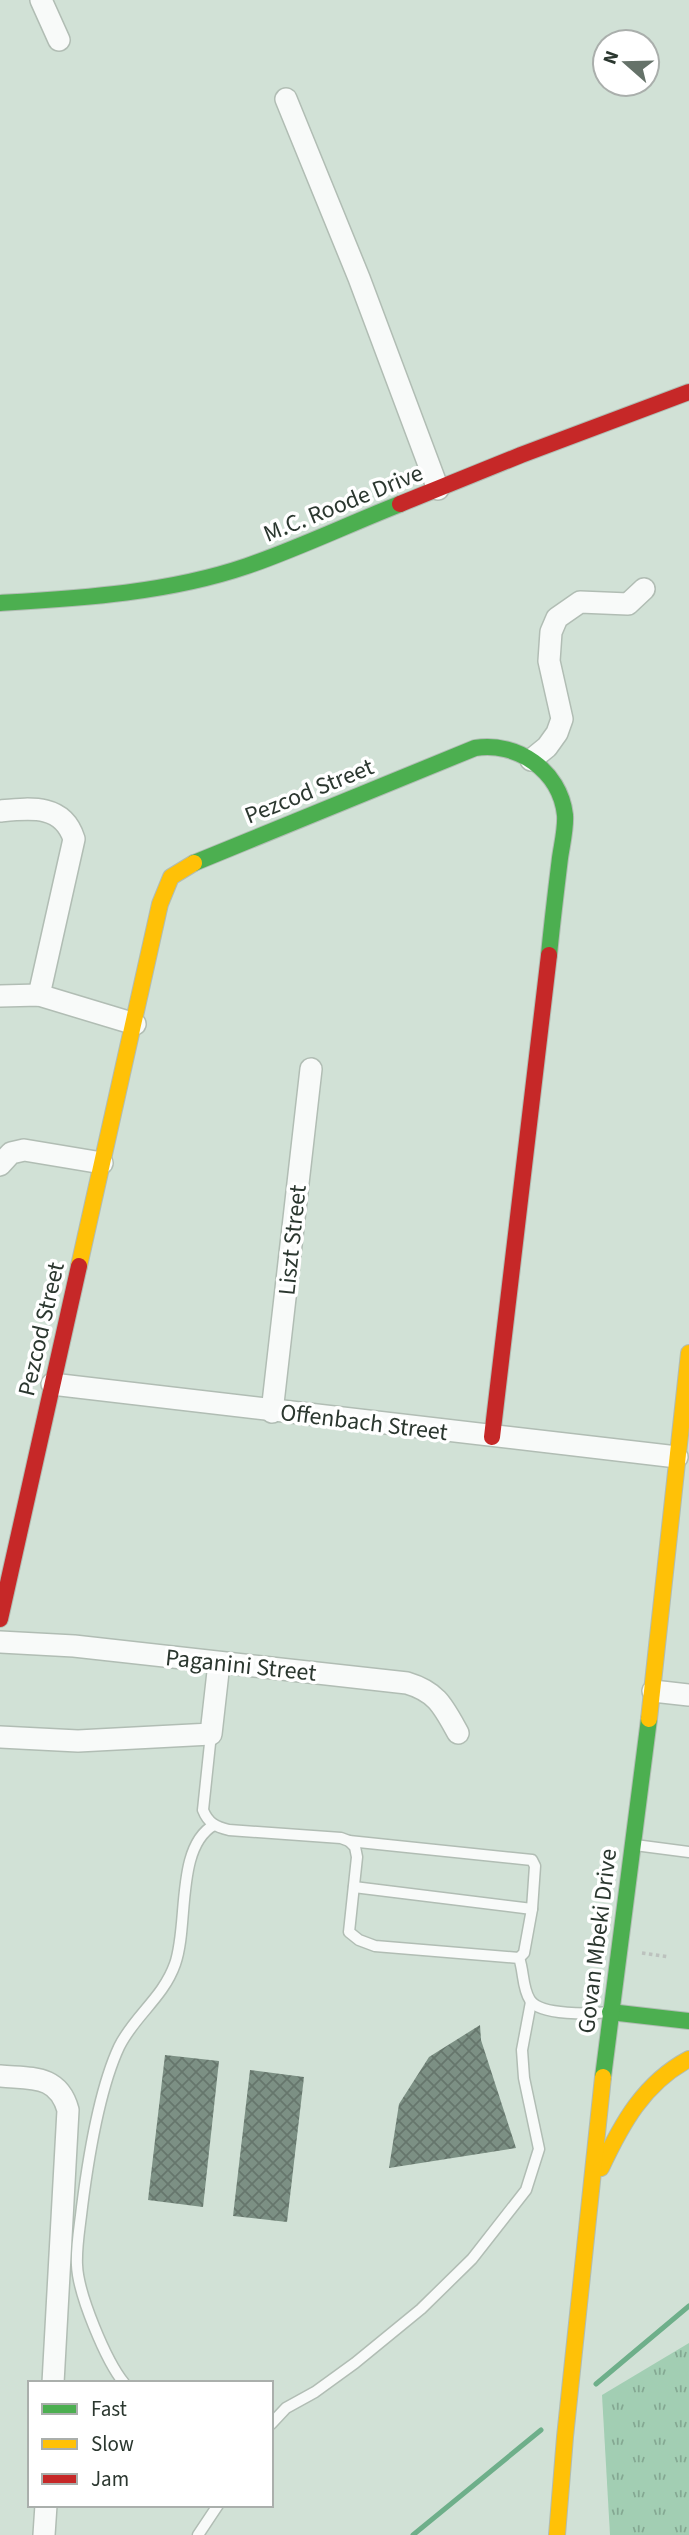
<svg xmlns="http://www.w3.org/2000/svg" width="689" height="2535" viewBox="0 0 689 2535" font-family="'Source Sans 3',sans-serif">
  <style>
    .park { fill: url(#park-tufts) }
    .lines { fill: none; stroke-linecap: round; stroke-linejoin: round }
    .stream { stroke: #6eaf8a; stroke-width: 5 }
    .building { fill: url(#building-cross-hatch) }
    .lane-casing { stroke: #b1bdb4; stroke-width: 13 }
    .street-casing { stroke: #b1bdb4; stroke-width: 24 }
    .fast-casing { stroke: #b1bdb4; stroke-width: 18 }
    .slow-casing { stroke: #b1bdb4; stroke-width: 18 }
    .jam-casing { stroke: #b1bdb4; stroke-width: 18 }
    .path { stroke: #bcc2be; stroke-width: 3.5; stroke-dasharray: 3.5 3.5; stroke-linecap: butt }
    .lane { stroke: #f8faf9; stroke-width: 10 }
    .street { stroke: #f8faf9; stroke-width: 21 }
    .fast { stroke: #4caf50; stroke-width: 16 }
    .slow { stroke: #ffc107; stroke-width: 16 }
    .jam { stroke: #c62828; stroke-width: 16 }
    .labels { text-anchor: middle; stroke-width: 7; stroke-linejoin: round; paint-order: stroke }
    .street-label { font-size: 24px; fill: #2b372f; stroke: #fff }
  </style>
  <defs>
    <pattern id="park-tufts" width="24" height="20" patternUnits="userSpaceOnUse" patternTransform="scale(1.75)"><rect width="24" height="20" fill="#a2ceb3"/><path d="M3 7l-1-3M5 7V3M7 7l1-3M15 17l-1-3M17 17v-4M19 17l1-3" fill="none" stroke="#84a892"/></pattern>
    <pattern id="building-cross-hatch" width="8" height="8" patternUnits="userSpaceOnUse" patternTransform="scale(1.75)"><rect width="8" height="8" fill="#7c9084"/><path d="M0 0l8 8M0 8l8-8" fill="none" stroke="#66766c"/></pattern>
  </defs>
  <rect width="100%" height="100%" fill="#d1e1d6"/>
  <path class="park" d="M689 2343V2535H610L602 2395Z"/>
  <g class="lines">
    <g class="stream">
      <path d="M596 2384 689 2306"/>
      <path d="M413 2535 541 2430"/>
    </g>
  </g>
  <g class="building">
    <path d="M480 2025 481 2040 516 2148 389 2168 399 2104 429 2057Z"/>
    <path d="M165 2055 219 2061 203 2207 148 2200Z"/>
    <path d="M250 2070 304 2077 287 2222 233 2216Z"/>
  </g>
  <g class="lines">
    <defs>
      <g id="lane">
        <path d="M211 1734 203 1810C208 1823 216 1827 229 1830L341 1838 349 1841 355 1847 357 1857 349 1932 359 1940 375 1946 519 1958C524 1971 522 1988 530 2000 540 2016 592 2014 609 2012"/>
        <path d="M349 1841 532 1860 535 1866 532 1909 524 1953 519 1958"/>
        <path d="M635 1845 689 1852"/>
        <path d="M354 1887 532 1909"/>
        <path d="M124 2383C106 2361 78 2294 77 2265 76 2246 80 2226 82 2207 88 2160 99 2090 119 2047 134 2016 163 1998 175 1964 189 1925 175 1847 214 1825"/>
        <path d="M271 2424 286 2408 315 2392 355 2363 421 2309 472 2259 526 2190 539 2149 524 2078 522 2050 531 2002"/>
        <path d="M198 2535 218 2505"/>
      </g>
      <g id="street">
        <path d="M41 0 59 40"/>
        <path d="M286 99 359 278 438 489"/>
        <path d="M531 760 547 747 557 733 562 719 549 661 551 632 557 618 580 602 628 604 644 589"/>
        <path d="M0 811C31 808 63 804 74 839L39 995"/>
        <path d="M0 996 39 995 135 1024"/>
        <path d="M0 1165 11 1153 24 1150 102 1163"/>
        <path d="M52 1384 677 1457"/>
        <path d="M272 1412 311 1069"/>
        <path d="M0 1642 74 1646 407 1683C437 1692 443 1706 458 1733"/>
        <path d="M653 1691 689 1695"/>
        <path d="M0 1737 78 1741 211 1734 219 1663"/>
        <path d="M0 2076C31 2079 58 2074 68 2110L53 2383"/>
        <path d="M44 2535 46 2505"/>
      </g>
      <g id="fast">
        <path d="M0 603C82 598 168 593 247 566 299 548 349 524 400 504"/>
        <path d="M194 863 475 748C516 741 560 770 565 815 566 828 562 844 560 858 556 891 552 923 549 955"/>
        <path d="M610 2012 689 2021"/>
        <path d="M603 2077 649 1719"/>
      </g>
      <g id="slow">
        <path d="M79 1266 160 904 171 877 194 863"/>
        <path d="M649 1719 689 1353"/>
        <path d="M601 2168C622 2123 644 2083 689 2059"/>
        <path d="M557 2535 565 2437 603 2077"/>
      </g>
      <g id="jam">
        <path d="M400 504 521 455 689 392"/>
        <path d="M492 1437 549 955"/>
        <path d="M0 1619 79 1266"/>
      </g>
    </defs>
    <use href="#lane" class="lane-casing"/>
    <use href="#street" class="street-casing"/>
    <use href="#fast" class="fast-casing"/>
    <use href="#slow" class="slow-casing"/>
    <use href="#jam" class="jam-casing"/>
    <path class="path" d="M642 1953 669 1957"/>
    <use href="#lane" class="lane"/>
    <use href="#street" class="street"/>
    <use href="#fast" class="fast"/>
    <use href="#slow" class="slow"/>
    <use href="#jam" class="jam"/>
  </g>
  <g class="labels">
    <g class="street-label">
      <text transform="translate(343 503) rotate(-22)" y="8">M.C. Roode Drive</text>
      <text transform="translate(309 791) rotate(-22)" y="8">Pezcod Street</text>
      <text transform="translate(292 1240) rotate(-84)" y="8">Liszt Street</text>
      <text transform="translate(41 1329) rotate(-77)" y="8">Pezcod Street</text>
      <text transform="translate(364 1422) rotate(7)" y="8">Offenbach Street</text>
      <text transform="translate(241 1665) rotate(6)" y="8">Paganini Street</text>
      <text transform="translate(597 1941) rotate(-83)" y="8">Govan Mbeki Drive</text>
    </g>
  </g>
  <rect x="28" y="2381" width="245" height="126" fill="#ffffff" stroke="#aaafac" stroke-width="2"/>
  <rect x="42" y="2404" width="35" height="10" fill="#4caf50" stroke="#aaafac" stroke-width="2"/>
  <text x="91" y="2416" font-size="21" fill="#2b372f">Fast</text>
  <rect x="42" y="2439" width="35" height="10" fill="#ffc107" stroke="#aaafac" stroke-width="2"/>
  <text x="91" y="2451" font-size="21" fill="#2b372f">Slow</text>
  <rect x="42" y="2474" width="35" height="10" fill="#c62828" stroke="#aaafac" stroke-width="2"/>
  <text x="91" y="2486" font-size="21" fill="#2b372f">Jam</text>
  <g transform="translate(626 63) rotate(290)"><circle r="33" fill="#ffffff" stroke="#aaafac" stroke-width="2"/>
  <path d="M0-5L12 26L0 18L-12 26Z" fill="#657269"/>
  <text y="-10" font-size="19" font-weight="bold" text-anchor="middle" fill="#2b372f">N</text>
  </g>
</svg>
